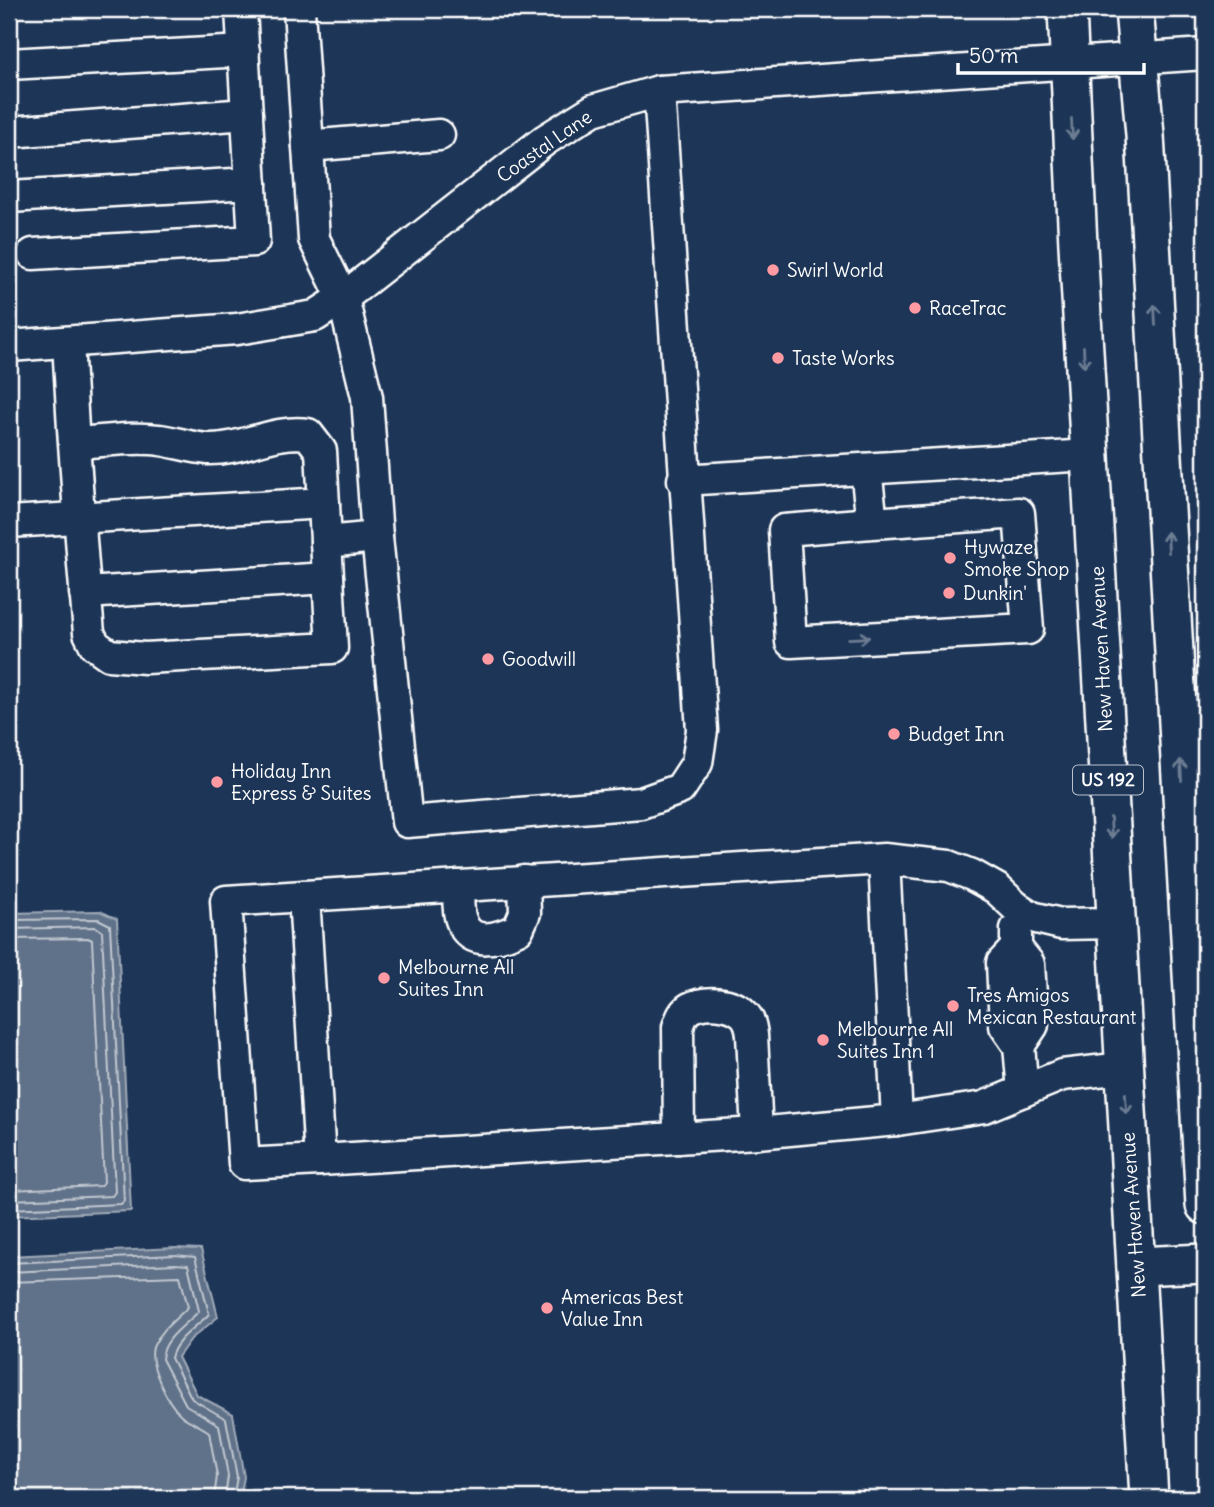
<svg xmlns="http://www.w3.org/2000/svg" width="1214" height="1507" viewBox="0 0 1214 1507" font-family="Delius,sans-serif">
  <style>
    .water { fill: #617289; stroke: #a0aab8; stroke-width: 2 }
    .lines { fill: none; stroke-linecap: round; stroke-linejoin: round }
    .shore { stroke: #c0c7d0; stroke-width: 2 }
    .minor-casing { stroke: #fff; stroke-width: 35 }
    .major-casing { stroke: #fff; stroke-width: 42 }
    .minor { stroke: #1d3557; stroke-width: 30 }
    .major { stroke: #1d3557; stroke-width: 37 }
    .oneway { stroke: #6c7c92 }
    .poi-dot { fill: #ff9aa2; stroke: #1d3557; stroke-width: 2.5 }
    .labels { text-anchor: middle; stroke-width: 5; stroke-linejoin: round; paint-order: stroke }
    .shield { fill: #1d3557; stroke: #bbc2cd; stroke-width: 2 }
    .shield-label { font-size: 18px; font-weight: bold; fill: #fff }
    .street-label { font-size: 19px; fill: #fff; stroke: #1d3557 }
    .poi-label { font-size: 19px; fill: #fff; stroke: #1d3557; text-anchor: start }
  </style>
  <rect width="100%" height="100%" fill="#1d3557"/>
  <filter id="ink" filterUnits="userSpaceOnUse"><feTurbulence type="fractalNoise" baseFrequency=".0143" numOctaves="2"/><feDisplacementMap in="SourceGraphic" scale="14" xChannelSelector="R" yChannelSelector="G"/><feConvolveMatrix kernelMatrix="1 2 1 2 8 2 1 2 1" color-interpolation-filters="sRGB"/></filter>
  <g filter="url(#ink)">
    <g class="water">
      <path d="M100 911 117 919 131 1211 9 1216V913Z"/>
      <path d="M175 1248 201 1249 218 1317 191 1339 178 1357 197 1395 233 1414 244 1477 240 1498H9V1256Z"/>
    </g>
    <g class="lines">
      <g class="shore">
        <path d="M9 920 98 919 110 925 124 1201 121 1204 9 1209"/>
        <path d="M9 929 96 927 102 931 115 1192 112 1196 9 1200"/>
        <path d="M9 939 88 938 92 940 104 1182 101 1186 9 1190"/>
        <path d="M9 1263 175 1255 195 1257 209 1314C197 1327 175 1339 171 1358L192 1399 226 1419 237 1477 233 1498"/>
        <path d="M9 1272 175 1264 188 1265 199 1311C186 1325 163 1338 162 1359L186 1405 219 1425 228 1476 225 1498"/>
        <path d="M9 1282 180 1276 188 1307C176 1319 162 1329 154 1345 146 1361 168 1404 181 1415 189 1422 200 1425 209 1432L217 1476 214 1498"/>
      </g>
      <defs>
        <g id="minor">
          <path d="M299 9 314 239 343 298 367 397 377 537 407 822 641 803 680 789 697 763 702 730 659 91"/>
          <path d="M9 64 244 51"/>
          <path d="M9 132 247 114"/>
          <path d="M308 146 439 135"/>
          <path d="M9 197 251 183"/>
          <path d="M33 254 254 241 241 9"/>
          <path d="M68 342C73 439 80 536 89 633L95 645 109 655 145 658 332 648 321 451 308 434C273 429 243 450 208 449 192 448 176 442 160 440 133 436 101 442 74 443"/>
          <path d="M9 346 237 329 315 316 343 298 545 140 593 110 659 91 1205 54"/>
          <path d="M866 469 872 523 784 530 791 642 1028 629 1019 513 872 523"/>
          <path d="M683 480 1089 455"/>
          <path d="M9 522 324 503"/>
          <path d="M326 542 377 537"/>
          <path d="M85 593 328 578"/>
          <path d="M884 859 897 1120 757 1133 320 1160 304 896 884 859 949 866 972 875 997 889 1015 906 1032 917 1061 924 1116 923"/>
          <path d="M458 886C459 896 457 910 461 920 470 948 499 938 518 929L525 913 524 881"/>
          <path d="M304 896 226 901 244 1164 320 1160"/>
          <path d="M1016 929V948L1029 964 1033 1025 1019 1046"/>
          <path d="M1016 948 1002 963 1005 1026 1019 1046 1023 1091"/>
          <path d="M897 1120 984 1107 1062 1075 1123 1068"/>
          <path d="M679 1138 678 1027C681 1019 683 1012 690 1008 705 1000 732 1002 744 1014 750 1020 751 1027 752 1035L757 1133"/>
        </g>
        <g id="major">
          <path d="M1067 9 1078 245 1149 1498"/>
          <path d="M1134 9 1145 135 1205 1205"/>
          <path d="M1136 1266 1205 1263"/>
        </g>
      </defs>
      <use href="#minor" class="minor-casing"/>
      <use href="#major" class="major-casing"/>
      <use href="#minor" class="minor"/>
      <use href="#major" class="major"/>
    </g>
    <defs><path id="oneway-shaft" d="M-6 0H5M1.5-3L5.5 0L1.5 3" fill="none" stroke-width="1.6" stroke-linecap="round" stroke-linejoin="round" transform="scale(1.75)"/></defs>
    <g class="oneway">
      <use href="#oneway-shaft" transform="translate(1072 129) rotate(87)"/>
      <use href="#oneway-shaft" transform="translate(1155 315) rotate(-93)"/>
      <use href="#oneway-shaft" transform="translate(1084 357) rotate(87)"/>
      <use href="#oneway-shaft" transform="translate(1168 542) rotate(-93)"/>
      <use href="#oneway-shaft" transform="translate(859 638) rotate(-3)"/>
      <use href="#oneway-shaft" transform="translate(1181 770) rotate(-93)"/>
      <use href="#oneway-shaft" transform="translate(1111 828) rotate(87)"/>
      <use href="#oneway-shaft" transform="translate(1126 1104) rotate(86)"/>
    </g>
  </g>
  <g class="poi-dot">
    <circle cx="773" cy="270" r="7"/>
    <circle cx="915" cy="308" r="7"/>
    <circle cx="778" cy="358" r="7"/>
    <circle cx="950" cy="558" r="7"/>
    <circle cx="949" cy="593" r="7"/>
    <circle cx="488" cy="659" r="7"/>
    <circle cx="894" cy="734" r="7"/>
    <circle cx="217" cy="782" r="7"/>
    <circle cx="384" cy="978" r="7"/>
    <circle cx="953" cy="1006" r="7"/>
    <circle cx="823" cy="1040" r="7"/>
    <circle cx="547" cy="1308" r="7"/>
  </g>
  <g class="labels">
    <rect class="shield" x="1073" y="765.5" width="70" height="29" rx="5"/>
    <g class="shield-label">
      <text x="1108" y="786">US 192</text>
    </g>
    <g class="street-label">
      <text transform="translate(544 146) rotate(-35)" y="7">Coastal Lane</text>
      <text transform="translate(1101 649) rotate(-93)" y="7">New Haven Avenue</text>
      <text transform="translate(1133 1215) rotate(-94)" y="7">New Haven Avenue</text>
    </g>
    <g class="poi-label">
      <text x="787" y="277">Swirl World</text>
      <text x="929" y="315">RaceTrac</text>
      <text x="792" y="365">Taste Works</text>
      <text x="964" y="554">Hywaze<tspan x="964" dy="22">Smoke Shop</tspan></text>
      <text x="963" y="600">Dunkin'</text>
      <text x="502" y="666">Goodwill</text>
      <text x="908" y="741">Budget Inn</text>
      <text x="231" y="778">Holiday Inn<tspan x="231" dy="22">Express &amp; Suites</tspan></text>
      <text x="398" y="974">Melbourne All<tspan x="398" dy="22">Suites Inn</tspan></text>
      <text x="967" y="1002">Tres Amigos<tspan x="967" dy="22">Mexican Restaurant</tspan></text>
      <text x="837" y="1036">Melbourne All<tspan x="837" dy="22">Suites Inn 1</tspan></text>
      <text x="561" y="1304">Americas Best<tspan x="561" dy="22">Value Inn</tspan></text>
    </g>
  </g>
  <rect width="1214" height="1507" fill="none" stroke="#1d3557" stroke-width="35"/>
  <rect x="18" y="18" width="1179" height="1472" fill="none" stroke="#fff" stroke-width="2.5" filter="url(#ink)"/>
  <path d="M958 63v10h186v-10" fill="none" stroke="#ffffff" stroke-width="3.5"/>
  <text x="969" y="63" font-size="21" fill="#ffffff" stroke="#1d3557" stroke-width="5" paint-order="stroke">50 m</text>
</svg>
